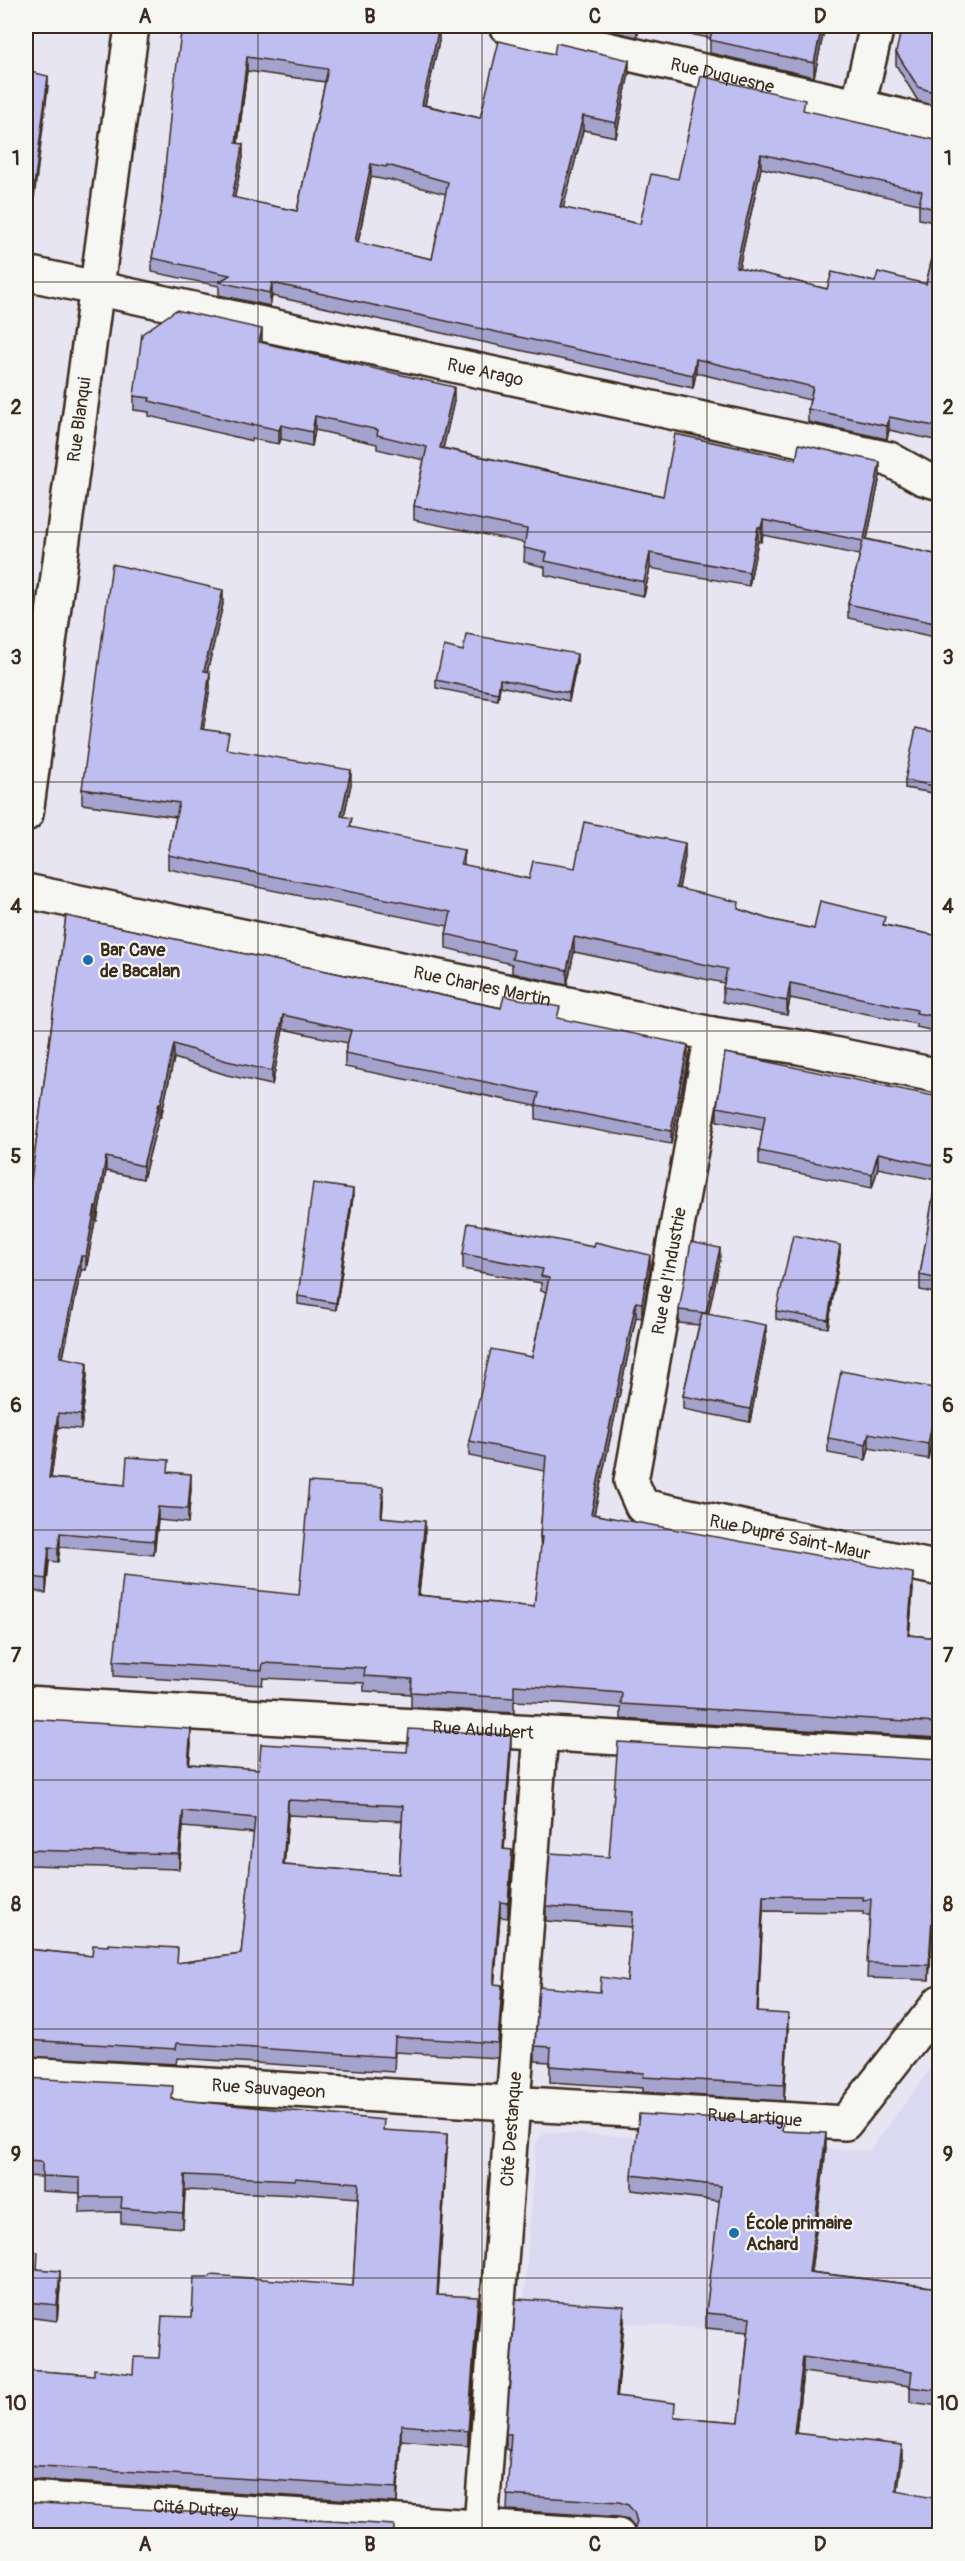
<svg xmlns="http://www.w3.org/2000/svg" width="965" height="2561" viewBox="0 0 965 2561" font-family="Pangolin,sans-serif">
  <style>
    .built { fill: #dad9f1 }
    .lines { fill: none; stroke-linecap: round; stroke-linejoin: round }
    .minor-casing { stroke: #3b2a1e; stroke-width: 38 }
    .minor { stroke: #f6f6f2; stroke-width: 33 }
    .wall { fill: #a4a3ce; stroke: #3b2a1e; stroke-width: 1.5; fill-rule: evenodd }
    .shaded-wall { fill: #8685a8; stroke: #3b2a1e; stroke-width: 1.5 }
    .building { fill: #bfbef0; stroke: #3b2a1e; stroke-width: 1.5; fill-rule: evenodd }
    .grid { fill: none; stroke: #3b2a1e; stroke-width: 1.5; stroke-opacity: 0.55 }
    .poi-dot { fill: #1f6fb2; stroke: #f6f6f2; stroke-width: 2 }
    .labels { text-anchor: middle; stroke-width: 4.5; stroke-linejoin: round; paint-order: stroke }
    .street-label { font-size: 18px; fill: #3b2a1e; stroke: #f6f6f2 }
    .poi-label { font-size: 18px; font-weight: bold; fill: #3b2a1e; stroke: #f6f6f2; text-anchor: start }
    .neatline { fill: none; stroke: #3b2a1e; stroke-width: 2 }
    .grid-label { font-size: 20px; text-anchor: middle; font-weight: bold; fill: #3b2a1e }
  </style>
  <rect width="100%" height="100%" fill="#e6e5f1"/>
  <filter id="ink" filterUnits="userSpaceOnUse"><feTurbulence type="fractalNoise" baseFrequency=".0167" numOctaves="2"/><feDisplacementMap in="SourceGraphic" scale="12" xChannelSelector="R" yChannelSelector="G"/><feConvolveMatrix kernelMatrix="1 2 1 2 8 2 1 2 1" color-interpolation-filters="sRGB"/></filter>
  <g filter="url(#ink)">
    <path class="built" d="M939 2058V2374L749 2332 523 2315 536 2143 546 2132 869 2151Z"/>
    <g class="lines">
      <defs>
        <g id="minor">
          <path id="s1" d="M506 26 940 125"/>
          <path d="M858 106 877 26"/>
          <path id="s2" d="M26 273 889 459 923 478 940 483"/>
          <path id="s3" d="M26 814 132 26"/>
          <path id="s4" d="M26 891 712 1034 799 1047 940 1076"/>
          <path id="s5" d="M712 1034 631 1481 642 1506 940 1569"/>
          <path id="s6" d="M26 1703 940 1757"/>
          <path id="s7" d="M26 2074 845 2123 940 2002"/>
          <path id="s8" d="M26 2498 618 2536"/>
          <path id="s9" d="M481 2526 541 1733"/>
        </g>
      </defs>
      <use href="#minor" class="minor-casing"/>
      <use href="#minor" class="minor"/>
    </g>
    <g class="wall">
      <path d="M182 26 439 41 425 105 480 118 629 73 616 137 583 130 563 208 640 224 678 179 805 111 939 141V223L919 219V204L761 168 739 268 827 289 875 282 926 284 939 229V441L889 430 887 439 808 422V409L810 400 696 373 693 388 272 296 270 306 219 295V286L152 272V258L162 208V198ZM247 71 325 82 297 211 234 198 243 157 238 143ZM371 177 386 180 387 179 446 194 432 259 358 243Z"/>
      <path d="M588 26H640L637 37Z"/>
      <path d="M649 26H825L814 77 710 53V38Z"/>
      <path d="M939 26V107L918 101 896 65V52Z"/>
      <path d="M262 343 454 401 443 448 663 496 796 460 880 476 867 539 939 555V638L848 618V604L860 555 763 535 761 542 758 541 749 586 650 568 644 596 545 575V567L524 562 525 543 414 520V506L424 460 377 449V444L315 430 312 446 281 439 279 444 252 439V441L149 416V412L134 410V396Z"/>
      <path d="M223 604 207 672 210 687 203 730 228 750 351 784 344 816 352 828 464 865 529 879 575 868 685 857 679 889 768 919 814 929 885 925 939 936V1032L916 1027V1024L790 998 787 1015 723 1002V988L724 983 574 952 567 985 512 973V964L446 948V934L448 926 168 869V855L176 817 82 804V789Z"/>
      <path d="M463 651 577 662 569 701 500 686 498 700 436 688V680Z"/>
      <path d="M939 733V794L905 788V780Z"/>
      <path d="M66 916 501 1008 560 1019 688 1059 671 1144 536 1119V1106L345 1067V1053L348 1043 283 1029 272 1085 227 1075 174 1058 161 1117H159L143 1179 106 1171 97 1221H95L86 1270H81L63 1358 87 1376 81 1429 58 1427 51 1478 125 1485 169 1472 191 1488 188 1523 158 1520 154 1555 60 1547 58 1562 49 1561 46 1593 26 1590V1219Z"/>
      <path d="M939 1097V1294L920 1290V1275L936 1180 878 1168 872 1188 759 1165V1151L763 1130 717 1121V1107Z"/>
      <path d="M353 1197 336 1310 298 1304V1296Z"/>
      <path d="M840 1253 828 1328 776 1319V1311Z"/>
      <path d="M463 1254 650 1270 642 1318 636 1317 594 1514 913 1588 909 1635 939 1638V1738L621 1719V1708L560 1703 514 1701V1713L411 1707V1694L364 1691V1683L263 1678 262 1685 114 1676V1661L299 1595 383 1502 382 1517 425 1536 419 1595 534 1607 541 1552 540 1537 545 1471 469 1456V1441L532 1357 546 1292 541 1291V1283L463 1269Z"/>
      <path d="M720 1260 708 1314 766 1338 750 1422 683 1409V1396L699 1325 679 1323V1310Z"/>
      <path d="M939 1404 928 1459 869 1448 866 1460 828 1453V1438Z"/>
      <path d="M26 1719 191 1744 189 1764 259 1769 407 1752 511 1750 504 1849 512 1865 508 1918 500 1917 494 1984 502 2000 498 2058 395 2052 394 2072 177 2058 176 2064 26 2056V1940L28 1949 92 1956 178 1963 241 1954 254 1833 183 1827 179 1869 26 1865ZM288 1815 402 1821 399 1874 284 1865Z"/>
      <path d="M939 1823 929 1980 867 1978 870 1915H863V1912L763 1911 758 2012 788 2029 784 2101 643 2092V2088L550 2082V2062L535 2061V2046L600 1992 627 1981 632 1927 546 1921V1906L609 1857Z"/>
      <path d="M26 2078 384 2130 447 2149 438 2295 478 2312 468 2446 401 2440 397 2503 27 2479 26 2370 94 2375 133 2374 159 2358 192 2317 353 2286 358 2198 295 2193V2195L185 2190 183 2228 121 2223V2212L80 2213V2193L42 2191V2177L26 2176Z"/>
      <path d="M783 2131 826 2148 811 2272 939 2288V2406L910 2402V2386L803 2372 796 2433 902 2460 634 2531V2527L628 2520 619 2517 507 2510 510 2450 506 2449V2434L624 2322 617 2396 675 2417 739 2422 748 2332 706 2328V2313L720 2201 632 2190V2175Z"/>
      <path d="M26 2251 38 2269 60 2287 57 2321 26 2317Z"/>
    </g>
    <g class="shaded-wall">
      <path d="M637 26H640L637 37Z"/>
      <path d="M822 26H825L814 77V63Z"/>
      <path d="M439 27V41L422 118V105Z"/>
      <path d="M247 57V71L236 156V143Z"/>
      <path d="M629 60V73L616 137V123Z"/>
      <path d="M48 76V87L30 230 26 233V221Z"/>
      <path d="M583 116V130L560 221V207Z"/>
      <path d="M243 144V157L232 211V197Z"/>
      <path d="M761 154V168L736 281V267Z"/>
      <path d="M371 164V177L355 256V242Z"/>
      <path d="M272 283V296L270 306V293Z"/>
      <path d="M262 329V343L259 342Z"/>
      <path d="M696 359V373L693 388V375Z"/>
      <path d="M454 387V401L440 462V448Z"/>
      <path d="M315 416V430L312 446V432Z"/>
      <path d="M889 417V430L887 439V426Z"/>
      <path d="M281 425V439L279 444V430Z"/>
      <path d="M880 462V476L864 553V539Z"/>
      <path d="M763 520V535L761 542V528Z"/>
      <path d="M758 527V541L749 586V572Z"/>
      <path d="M650 553V568L644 596V582Z"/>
      <path d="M223 590V604L204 686V671Z"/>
      <path d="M577 654V662L569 701V693Z"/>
      <path d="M210 672V687L201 744V729Z"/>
      <path d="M500 679V686L498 700V693Z"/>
      <path d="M351 770V784L341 830V816Z"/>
      <path d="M685 843V857L676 902V888Z"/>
      <path d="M464 850V864L461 879V864Z"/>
      <path d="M574 937V952L567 985V970Z"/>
      <path d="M790 983V998L787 1015V1001Z"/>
      <path d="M283 1015V1029L272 1085V1071Z"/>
      <path d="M174 1044V1058L161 1117V1103Z"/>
      <path d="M688 1045V1059L671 1144V1131Z"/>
      <path d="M159 1103V1117L143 1179V1166Z"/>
      <path d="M878 1153V1168L872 1188V1174Z"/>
      <path d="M106 1157V1171L97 1221V1207Z"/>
      <path d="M353 1189V1197L336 1310V1303Z"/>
      <path d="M95 1207V1221L86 1270V1256Z"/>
      <path d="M840 1245V1253L828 1328V1320Z"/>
      <path d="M720 1248V1260L706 1326V1314Z"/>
      <path d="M650 1255V1270L642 1318V1303Z"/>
      <path d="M81 1256V1270L60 1371V1357Z"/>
      <path d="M636 1302V1317L591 1529V1514Z"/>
      <path d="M766 1325V1338L750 1422V1409Z"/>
      <path d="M87 1362V1376L81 1429V1415Z"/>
      <path d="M939 1389V1404L928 1459V1444Z"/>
      <path d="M58 1413V1427L49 1492V1478Z"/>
      <path d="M869 1433V1448L866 1460V1445Z"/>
      <path d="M191 1474V1488L188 1523V1509Z"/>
      <path d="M383 1487V1502L381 1532V1517Z"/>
      <path d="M158 1507V1520L154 1555V1541Z"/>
      <path d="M425 1521V1536L417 1610V1595Z"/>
      <path d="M60 1533V1547L58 1562V1548Z"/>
      <path d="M49 1547V1561L46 1593V1579Z"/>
      <path d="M913 1573V1588L908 1650V1635Z"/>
      <path d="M191 1729V1744L188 1779V1764Z"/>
      <path d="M511 1735V1750L503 1864V1849Z"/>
      <path d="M288 1800V1815L283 1881V1865Z"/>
      <path d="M939 1807V1823L929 1980V1965Z"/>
      <path d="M183 1811V1827L179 1869V1854Z"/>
      <path d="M512 1850V1865L508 1918V1903Z"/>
      <path d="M763 1896V1911L757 2027V2012Z"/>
      <path d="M500 1902V1917L494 1989V1974Z"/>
      <path d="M502 1985V2000L498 2058V2043Z"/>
      <path d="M788 2014V2029L784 2101V2085Z"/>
      <path d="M826 2133V2148L809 2287V2272Z"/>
      <path d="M447 2134V2149L437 2310V2295Z"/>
      <path d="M185 2175V2190L183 2228V2213Z"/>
      <path d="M60 2271V2287L57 2321V2305Z"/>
      <path d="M478 2297V2312L468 2446V2431Z"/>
      <path d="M624 2306V2322L616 2411V2396Z"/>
      <path d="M803 2357V2372L794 2448V2433Z"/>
      <path d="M401 2425V2440L397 2503V2488Z"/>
      <path d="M902 2445V2460L896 2506V2491Z"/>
      <path d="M27 2464V2479L26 2480V2465Z"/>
    </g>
    <g class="building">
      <path d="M182 26H430L439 27 422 105 480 118 499 41 554 54 556 43 629 60 616 123 583 116 560 207 640 224 651 174 678 179 701 76 805 100 803 110 939 141V210L919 205 922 191 761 154 736 267 827 289 832 272 875 282 878 272 926 284 939 229V427L889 417 887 426 808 409 813 387 696 359 693 375 272 283 270 293 219 282 230 275 152 258 163 198H162L171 108ZM247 57 328 69 297 211 232 197 243 144 236 143ZM371 164 386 167 387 165 448 182 432 259 355 242Z"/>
      <path d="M713 26H822L814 63 710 40Z"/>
      <path d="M902 26H939V94L918 87 896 52Z"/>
      <path d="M26 71 48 76 30 218 26 221Z"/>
      <path d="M176 310 262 329 259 342 454 387 440 448 663 496 675 434 796 460 799 444 880 462 864 539 939 555V624L848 604 863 541 763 520 761 528 758 527 749 572 650 553 644 582 545 561 547 553 524 548 527 529 414 506 427 447 377 435 378 430 315 416 312 432 281 425 279 430 252 424V426L149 401 150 398 134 396 142 334Z"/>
      <path d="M112 564 223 590 204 671 210 672 201 729 229 733 226 749 351 770 341 816 352 818 350 827 464 850 461 864 529 879 533 861 575 868 584 822 685 843 676 888 739 902 738 909 768 919 814 929 820 901 885 917 883 925 939 936V1017L916 1013 917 1010 790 983 787 1001 723 988 727 969 574 937 567 970 512 959 514 950 446 934 451 912 168 855 179 803 82 789Z"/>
      <path d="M466 634 577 654 569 693 500 679 498 693 436 680 444 646 463 651Z"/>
      <path d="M916 728 939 733V787L905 780Z"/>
      <path d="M66 916 501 1008 504 996 560 1007 557 1018 688 1045 671 1131 536 1105 539 1093 345 1053 351 1030 283 1015 272 1071 227 1061 174 1044 161 1103H159L143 1166 106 1157 97 1207H95L86 1256H81L60 1357 87 1362 81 1415 58 1413 49 1478 125 1485 127 1457 169 1460 168 1472 191 1474 188 1509 158 1507 154 1541 60 1533 58 1548 49 1547 46 1579 26 1576V1590V1219Z"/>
      <path d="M725 1053 939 1097V1279L920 1275 938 1166 878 1153 872 1174 759 1151 765 1116 717 1107Z"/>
      <path d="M313 1183 353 1189 336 1303 298 1296Z"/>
      <path d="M468 1223 594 1247 595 1242 650 1255 642 1303 636 1302 591 1514 913 1573 908 1635 939 1638V1723L621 1704 622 1693 560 1688 514 1685V1698L411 1692 412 1679 364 1676 365 1668 263 1663 262 1670 114 1661 123 1576 299 1595 309 1482 383 1487 381 1517 425 1521 417 1595 534 1607 542 1537H540L546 1456 469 1441 491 1349 532 1357 549 1278 541 1276 543 1269 463 1254Z"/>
      <path d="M793 1235 840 1245 828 1320 776 1311Z"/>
      <path d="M691 1242 720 1248 706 1313 679 1310Z"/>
      <path d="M702 1313 766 1325 750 1409 683 1396Z"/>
      <path d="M841 1371 939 1389 928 1444 869 1433 866 1445 828 1438Z"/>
      <path d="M26 1719 191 1729 188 1764 259 1769 261 1744 407 1752 409 1729 511 1735 503 1849 512 1850 508 1903 500 1902 494 1974V1984L502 1985 498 2043 395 2037 394 2057 177 2043 176 2049 26 2040V1940H28L27 1949 92 1956 93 1945 108 1946V1944L178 1948 177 1963 241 1954 255 1818 183 1811 179 1854 26 1850ZM288 1800 403 1806 399 1874 283 1865Z"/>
      <path d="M618 1742 939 1760V1807L929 1965 867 1963 871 1899 863 1900V1897L763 1896 757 2012 788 2014 784 2085 643 2077 644 2073 550 2066 551 2047 535 2046 539 1987 600 1992 601 1977 627 1981 633 1912 546 1906 550 1853 609 1857Z"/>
      <path d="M26 2078 173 2086 172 2099 384 2120 383 2130 447 2134 437 2295 478 2297 468 2431 401 2425 397 2488 26 2465V2370L94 2375V2369L133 2374 134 2357 159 2358 162 2316 192 2317 194 2277H210L211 2275 353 2286 359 2183 295 2178V2180L185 2175 183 2213 121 2208 122 2197H80V2178L42 2176V2162L26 2161Z"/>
      <path d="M639 2114 783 2123 782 2131 826 2133 809 2272 939 2288V2391L910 2387 912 2372 803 2357 794 2433 902 2445 896 2491 939 2499 938 2535H629L634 2531 637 2522 634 2512 628 2505 619 2502 507 2495 511 2434H506L516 2299 624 2306 616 2396 675 2403 674 2417 739 2422 750 2317 706 2313 721 2186 632 2175Z"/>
      <path d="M26 2251 38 2252 37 2269 60 2271 57 2305 26 2302Z"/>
      <path d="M26 2502 394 2525V2535H26Z"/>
      <path d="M512 2533 553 2535H512Z"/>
    </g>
  </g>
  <path class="grid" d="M258 26V2536M482 26V2536M707 26V2536M26 282H940M26 532H940M26 782H940M26 1031H940M26 1280H940M26 1530H940M26 1780H940M26 2029H940M26 2278H940"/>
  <g class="poi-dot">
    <circle cx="88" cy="960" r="6"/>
    <circle cx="734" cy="2233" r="6"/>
  </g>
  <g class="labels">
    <g class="street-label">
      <text dy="6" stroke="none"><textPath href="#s1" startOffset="222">Rue Duquesne</textPath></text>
      <text dy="6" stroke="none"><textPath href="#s2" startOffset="470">Rue Arago</textPath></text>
      <text dy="6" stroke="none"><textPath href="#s3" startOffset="398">Rue Blanqui</textPath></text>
      <text dy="6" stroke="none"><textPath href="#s4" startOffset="466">Rue Charles Martin</textPath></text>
      <text transform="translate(669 1271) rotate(-80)" y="6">Rue de l'Industrie</text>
      <text dy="6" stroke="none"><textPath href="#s5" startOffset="633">Rue Dupré Saint-Maur</textPath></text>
      <text dy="6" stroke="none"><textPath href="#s6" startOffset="458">Rue Audubert</textPath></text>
      <text dy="6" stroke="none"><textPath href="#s7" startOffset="243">Rue Sauvageon</textPath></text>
      <text dy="6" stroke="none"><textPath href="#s7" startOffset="730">Rue Lartigue</textPath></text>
      <text dy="6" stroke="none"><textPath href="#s9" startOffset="398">Cité Destanque</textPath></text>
      <text dy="6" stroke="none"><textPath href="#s8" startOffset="170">Cité Dutrey</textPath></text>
    </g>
    <g class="poi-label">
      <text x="100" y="956">Bar Cave<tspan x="100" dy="21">de Bacalan</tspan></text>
      <text x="746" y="2229">École primaire<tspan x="746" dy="21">Achard</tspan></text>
    </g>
  </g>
  <rect width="965" height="2561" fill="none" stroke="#f6f6f2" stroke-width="66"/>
  <rect x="33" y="33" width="899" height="2495" class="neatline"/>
  <g class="grid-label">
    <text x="145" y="23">A</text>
    <text x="370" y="23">B</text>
    <text x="595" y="23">C</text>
    <text x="820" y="23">D</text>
    <text x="16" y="165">1</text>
    <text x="948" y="165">1</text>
    <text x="16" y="414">2</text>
    <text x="948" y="414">2</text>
    <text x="16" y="664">3</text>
    <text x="948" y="664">3</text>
    <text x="16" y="913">4</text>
    <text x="948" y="913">4</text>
    <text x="16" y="1163">5</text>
    <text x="948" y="1163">5</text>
    <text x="16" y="1412">6</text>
    <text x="948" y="1412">6</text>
    <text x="16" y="1662">7</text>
    <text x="948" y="1662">7</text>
    <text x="16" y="1911">8</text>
    <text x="948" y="1911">8</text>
    <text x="16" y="2161">9</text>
    <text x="948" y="2161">9</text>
    <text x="16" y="2410">10</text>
    <text x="948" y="2410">10</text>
    <text x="145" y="2551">A</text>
    <text x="370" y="2551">B</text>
    <text x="595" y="2551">C</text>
    <text x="820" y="2551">D</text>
  </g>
</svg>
